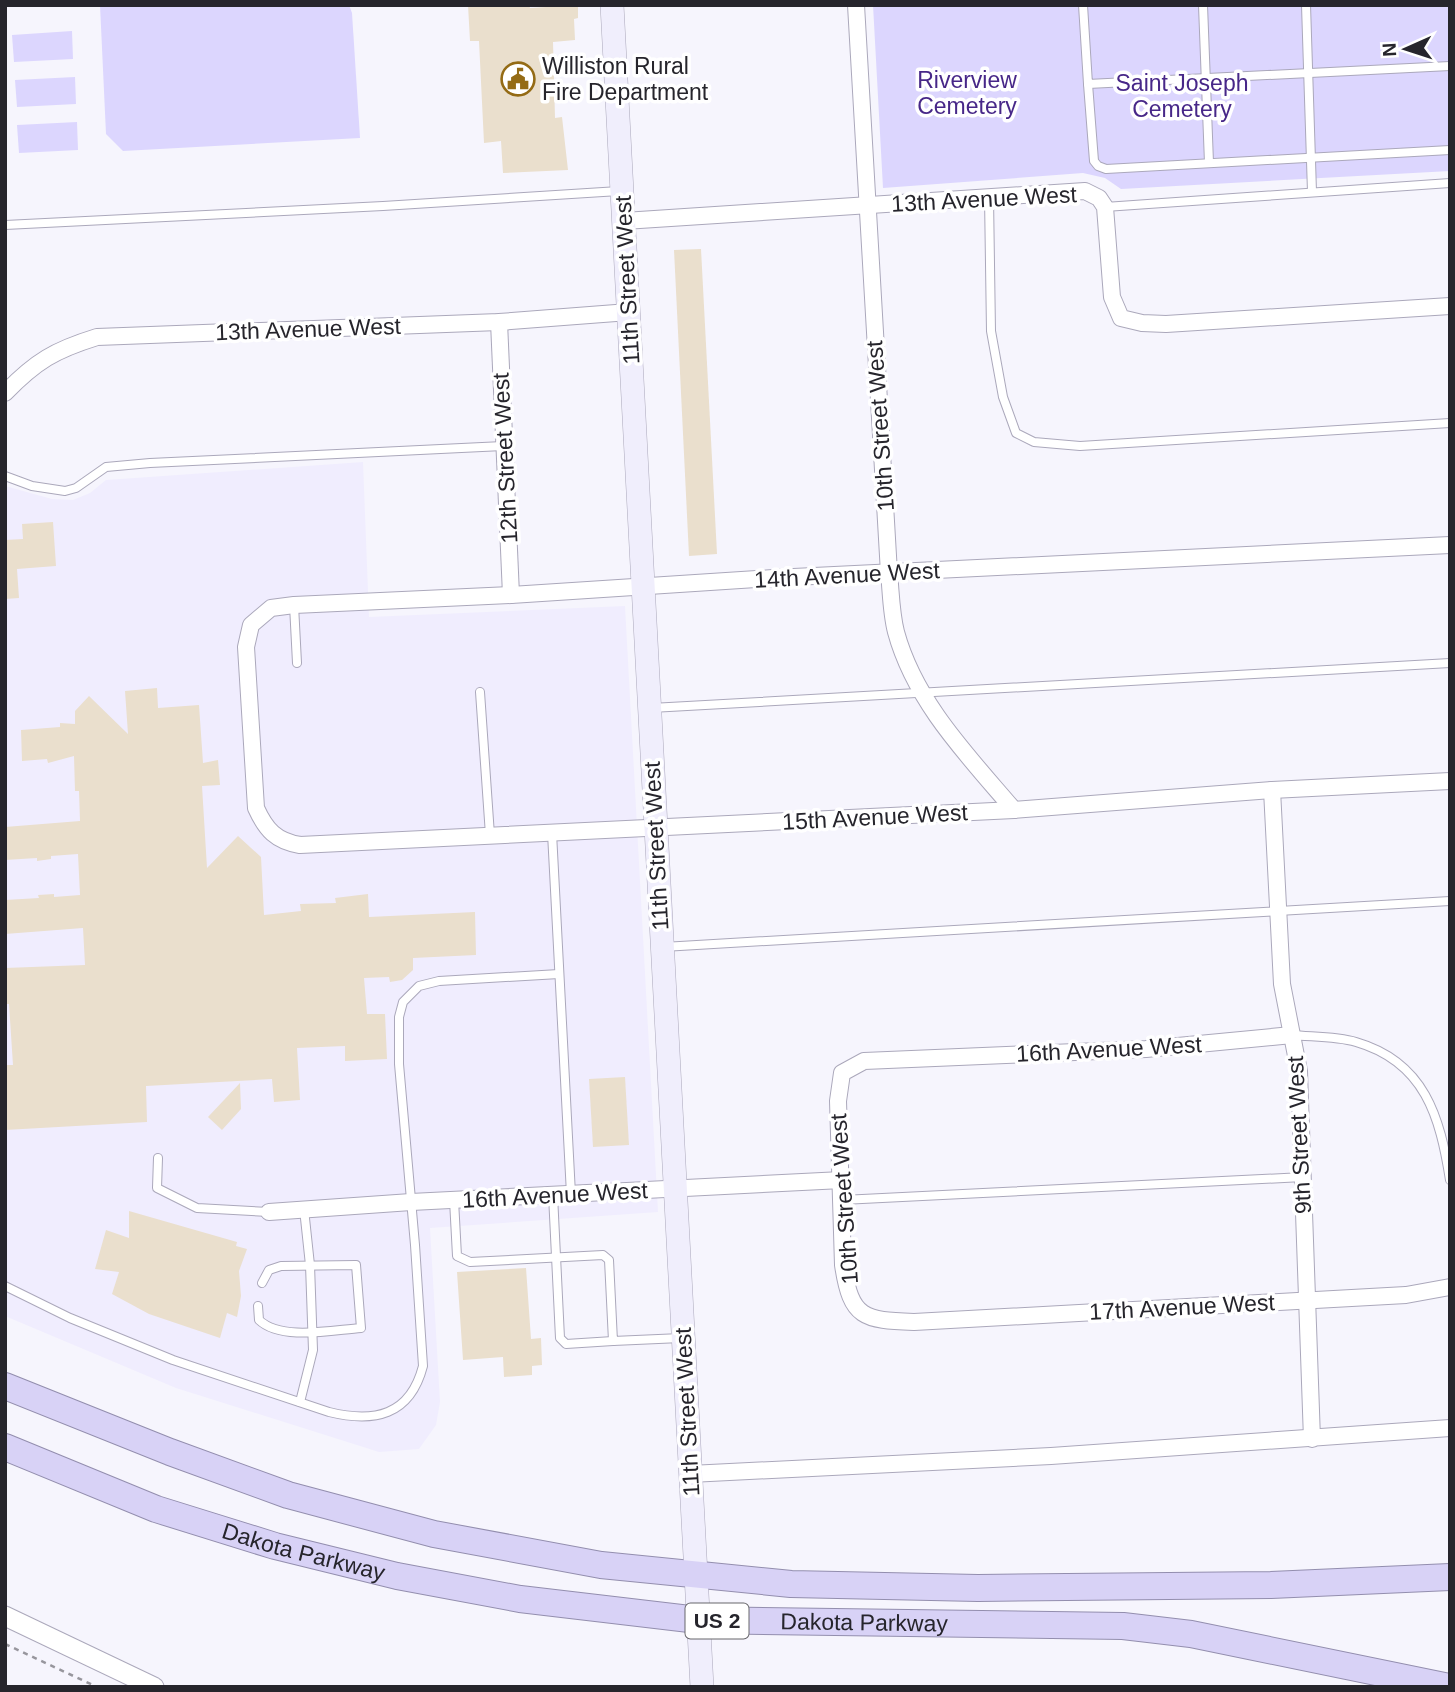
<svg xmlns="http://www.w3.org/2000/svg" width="1455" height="1692" viewBox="0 0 1455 1692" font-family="Helvetica,sans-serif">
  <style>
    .built { fill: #f0edfe }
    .green { fill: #dcd6fe }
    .building { fill: #eadfcd }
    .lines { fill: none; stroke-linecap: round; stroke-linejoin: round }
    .service-casing { stroke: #aba8bb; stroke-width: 10 }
    .minor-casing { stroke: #aba8bb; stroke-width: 18 }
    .tertiary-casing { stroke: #aba8bb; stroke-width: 21 }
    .secondary-casing { stroke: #aba8bb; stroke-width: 24 }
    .trunk-casing { stroke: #938eae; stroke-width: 28 }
    .path { stroke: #97969d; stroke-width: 2.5; stroke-dasharray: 5 5; stroke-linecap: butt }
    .service { stroke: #fff; stroke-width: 8 }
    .minor { stroke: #fff; stroke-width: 16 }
    .tertiary { stroke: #fff; stroke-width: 19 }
    .secondary { stroke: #f0eefc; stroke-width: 23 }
    .trunk { stroke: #d8d2f6; stroke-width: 26 }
    .labels { text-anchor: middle; stroke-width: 7; stroke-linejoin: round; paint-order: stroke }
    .shield { fill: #fff; stroke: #67666b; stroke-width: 2 }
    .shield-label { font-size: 21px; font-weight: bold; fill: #26252c }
    .poi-label { font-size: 23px; fill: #26252c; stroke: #fff; text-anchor: start }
    .park-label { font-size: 23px; fill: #472788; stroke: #fff }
    .street-label { font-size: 23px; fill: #26252c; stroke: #fff }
  </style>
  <rect width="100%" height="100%" fill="#f6f5fd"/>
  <path class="built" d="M363 462 369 617 625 606 658 1212 430 1228 440 1402 436 1425 419 1449 379 1452 176 1388 5 1316V486L52 499 73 500 90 493 106 480Z"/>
  <g class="green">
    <path d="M100 5H349L352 13 360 138 123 151 106 134Z"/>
    <path d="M873 5H1450V171L1121 189 1105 178 1083 173 883 188Z"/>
    <path d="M72 31 73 59 14 62 12 35Z"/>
    <path d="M75 77 76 104 17 107 15 80Z"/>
    <path d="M77 122 78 150 19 153 17 125Z"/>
  </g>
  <g class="building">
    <path d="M468 5H529L530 8 578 5V18L574 19 575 40 553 42 555 118 562 117 568 170 503 173 501 141 484 143 479 41H470Z"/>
    <path d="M701 249 717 554 689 556 674 250Z"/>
    <path d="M53 522 56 566 17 569 19 598 5 599V540L23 539 22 524Z"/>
    <path d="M157 688 158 708 199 705 203 763 218 760 220 785 202 786 207 868 238 836 261 857 264 915 301 911 300 904 336 903 335 898 368 894 369 917 475 912 476 955 413 958V970L402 980 390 982 389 977 364 978 367 1014H385L387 1059 345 1061V1046L297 1048 300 1100 274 1102 272 1079 146 1086 147 1122 5 1130V1065H13L9 1004H6L5 968 85 965 83 928 5 934V900L39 898 38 895 54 894V897L80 895 78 854 51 856V859L37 861V858L5 860V827L80 821 79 791H75L74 756 48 763 47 759 22 761 21 730 60 727V723L75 724V711L89 696 128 734 125 691Z"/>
    <path d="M625 1077 629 1145 593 1147 589 1079Z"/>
    <path d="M240 1083 241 1109 222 1130 208 1117Z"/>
    <path d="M129 1211 237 1242 236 1246 247 1249 239 1271 241 1296 237 1317 227 1313 220 1338 149 1314 112 1294 119 1272 95 1269 106 1230 129 1238Z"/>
    <path d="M526 1268 531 1339 541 1338 542 1365 532 1366V1375L504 1377 503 1357 463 1360 457 1272Z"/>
  </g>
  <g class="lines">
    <defs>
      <g id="service">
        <path d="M1083 5 1088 84 1450 66"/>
        <path d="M1203 5 1209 163"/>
        <path d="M1306 5 1312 192"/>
        <path d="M1088 84 1094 161 1098 166 1106 169 1450 150"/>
        <path d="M989 197 991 331 1003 397 1016 433 1034 442 1080 446 1450 423"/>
        <path d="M1105 207 1450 183"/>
        <path d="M5 225 383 206 619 191"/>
        <path d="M5 476 32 486 65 491 76 488 106 467 150 463 503 446"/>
        <path d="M294 605 297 663"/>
        <path d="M480 692 490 835"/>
        <path d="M651 708 1450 663"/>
        <path d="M552 833 571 1194"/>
        <path d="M663 947 1450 901"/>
        <path d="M1292 1035C1313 1037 1336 1036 1356 1042 1425 1062 1440 1117 1450 1180"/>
        <path d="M158 1158 157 1188 197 1208 269 1212"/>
        <path d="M553 1195 560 1338 566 1344 613 1341"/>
        <path d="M454 1200 457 1256 470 1262 603 1255 609 1260 613 1341 681 1338"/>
        <path d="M842 1200 1303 1177"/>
        <path d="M5 1286 70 1318 173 1360 329 1412C374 1423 410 1416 423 1366L415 1245 399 1064V1017L403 1002 419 986 439 981 559 974"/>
        <path d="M258 1306 259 1320C281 1341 332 1330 361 1328L356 1265 281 1266 269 1270 262 1283"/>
        <path d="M300 1402 313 1350 310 1265 304 1209"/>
      </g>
      <g id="minor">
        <path d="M856 5 889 573C891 592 891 613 896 632 915 702 968 756 1014 810"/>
        <path d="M624 221 1085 191 1099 198 1105 207 1112 297 1121 318 1142 323 1166 324 1450 306"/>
        <path d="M499 322 511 595"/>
        <path d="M5 393C36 361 55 350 97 337L499 322 629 312"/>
        <path d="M1450 545 773 578 511 595 294 605 271 608 251 625 246 647 256 808C266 830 276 841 300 845L1014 810 1272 790 1450 781"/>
        <path d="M1272 790 1282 984 1299 1071 1312 1439"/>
        <path d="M1292 1035 1146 1049 864 1061 842 1073 838 1101 843 1265C851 1319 864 1320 914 1322L1406 1295 1450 1287"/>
        <path d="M269 1212 411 1202 842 1180"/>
        <path d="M690 1474 1051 1456 1450 1428"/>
      </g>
      <path id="tertiary" d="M5 1616 154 1687"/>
      <path id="secondary" d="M612 5 702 1687"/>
      <g id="trunk">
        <path d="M5 1386 170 1452 288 1495 434 1534 601 1565 791 1584 978 1588 1271 1585 1450 1577"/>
        <path id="s1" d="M5 1447 156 1509 275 1546 397 1576 520 1599 698 1620 1123 1626 1191 1634 1449 1687"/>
      </g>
    </defs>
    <use href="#service" class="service-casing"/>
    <use href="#minor" class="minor-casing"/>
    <use href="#tertiary" class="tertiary-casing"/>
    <use href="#secondary" class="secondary-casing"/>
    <use href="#trunk" class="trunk-casing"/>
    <path class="path" d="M5 1644 97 1687"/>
    <use href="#service" class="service"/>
    <use href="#minor" class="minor"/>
    <use href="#tertiary" class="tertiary"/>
    <use href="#secondary" class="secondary"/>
    <use href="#trunk" class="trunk"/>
  </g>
  <defs>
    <symbol id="civic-ring" viewBox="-11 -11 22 22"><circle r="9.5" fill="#fff" stroke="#946b15" stroke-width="1.5"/><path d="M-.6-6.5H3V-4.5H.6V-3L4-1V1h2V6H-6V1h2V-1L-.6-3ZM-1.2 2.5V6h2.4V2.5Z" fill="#946b15"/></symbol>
  </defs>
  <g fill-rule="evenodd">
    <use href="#civic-ring" x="499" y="60" width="38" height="38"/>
  </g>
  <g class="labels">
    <rect class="shield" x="685.5" y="1603.5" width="63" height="35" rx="5"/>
    <g class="shield-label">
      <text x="717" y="1628">US 2</text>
    </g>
    <g class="poi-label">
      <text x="542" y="74">Williston Rural<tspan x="542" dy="26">Fire Department</tspan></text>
    </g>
    <g class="park-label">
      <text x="967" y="88">Riverview<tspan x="967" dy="26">Cemetery</tspan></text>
      <text x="1182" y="91">Saint Joseph<tspan x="1182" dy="26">Cemetery</tspan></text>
    </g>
    <g class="street-label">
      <text transform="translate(984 199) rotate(-3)" y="8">13th Avenue West</text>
      <text transform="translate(627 280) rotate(-93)" y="8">11th Street West</text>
      <text transform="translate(308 329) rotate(-2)" y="8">13th Avenue West</text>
      <text transform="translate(880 426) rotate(-94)" y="8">10th Street West</text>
      <text transform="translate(505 458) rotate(-93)" y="8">12th Street West</text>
      <text transform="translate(847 575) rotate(-3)" y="8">14th Avenue West</text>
      <text transform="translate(875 817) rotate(-3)" y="8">15th Avenue West</text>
      <text transform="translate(656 846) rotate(-93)" y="8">11th Street West</text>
      <text transform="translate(1109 1049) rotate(-3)" y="8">16th Avenue West</text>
      <text transform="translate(1299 1135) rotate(-93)" y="8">9th Street West</text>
      <text transform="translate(555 1195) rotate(-3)" y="8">16th Avenue West</text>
      <text transform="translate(844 1199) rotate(-94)" y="8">10th Street West</text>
      <text transform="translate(1182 1307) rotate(-3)" y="8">17th Avenue West</text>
      <text transform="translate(687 1412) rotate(-93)" y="8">11th Street West</text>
      <text dy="8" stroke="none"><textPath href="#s1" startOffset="317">Dakota Parkway</textPath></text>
      <text dy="8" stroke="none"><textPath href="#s1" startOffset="884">Dakota Parkway</textPath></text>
    </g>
  </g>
  <rect width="1455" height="1692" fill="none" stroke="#26252c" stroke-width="14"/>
  <g transform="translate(1406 49) rotate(267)" stroke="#ffffff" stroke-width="5" paint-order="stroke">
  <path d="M0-5L12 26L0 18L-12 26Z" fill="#26252c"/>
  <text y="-10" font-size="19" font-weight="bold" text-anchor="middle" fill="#26252c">N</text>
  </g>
</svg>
